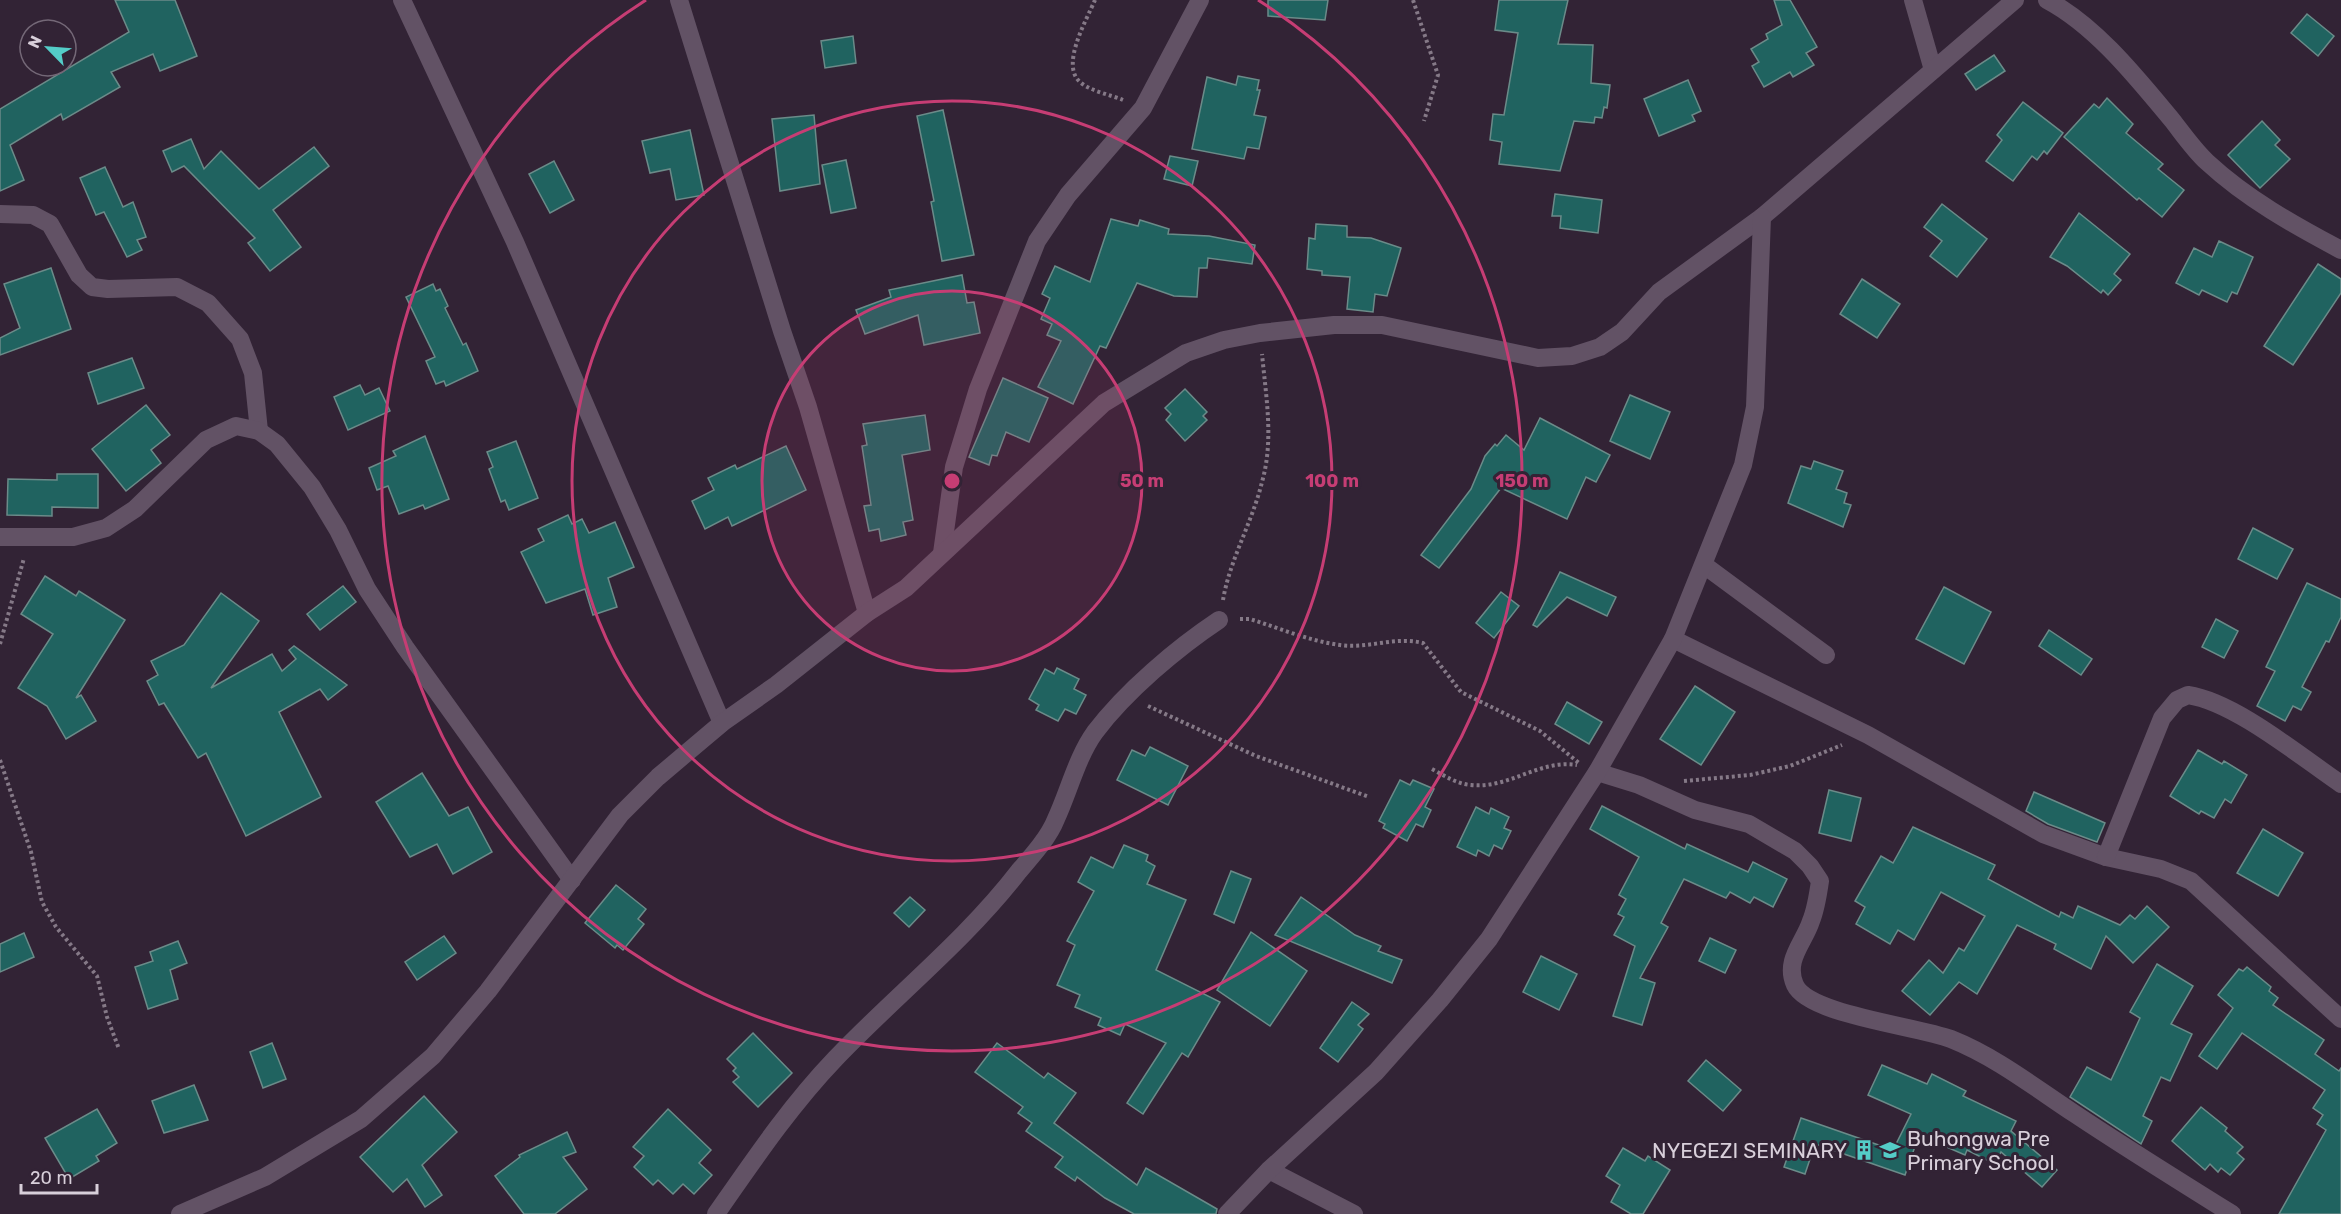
<svg xmlns="http://www.w3.org/2000/svg" width="2341" height="1214" viewBox="0 0 2341 1214" font-family="Rubik,sans-serif">
<rect width="100%" height="100%" fill="#322335"/>
<g fill="#206360" stroke="#6b8b89" stroke-width="1.5">
<polygon points="115,0 175,0 197,56 160,71 153,54 111,72 120,87 63,120 61,114 10,145 24,180 0,191 0,109 129,32"/>
<polygon points="1268,0 1328,0 1325,20 1268,16"/>
<polygon points="1499,0 1568,0 1558,44 1593,45 1591,83 1610,85 1607,108 1604,107 1602,118 1595,117 1594,123 1574,121 1560,171 1499,164 1502,142 1490,140 1493,114 1504,115 1518,33 1495,30"/>
<polygon points="1774,0 1790,0 1817,47 1806,53 1814,65 1793,77 1790,72 1764,87 1752,66 1759,62 1751,49 1768,39 1766,34 1782,25"/>
<polygon points="2307,14 2334,36 2318,56 2291,33"/>
<polygon points="853,36 856,63 825,68 821,41"/>
<polygon points="1994,55 2005,71 1976,90 1965,74"/>
<polygon points="1238,76 1259,80 1257,90 1260,90 1254,115 1266,117 1259,149 1247,147 1244,159 1192,149 1207,77 1236,85"/>
<polygon points="1688,80 1701,111 1692,115 1695,121 1659,136 1644,99"/>
<polygon points="2107,98 2133,124 2126,133 2163,164 2158,169 2184,190 2162,217 2139,198 2137,200 2064,137 2094,104 2099,108"/>
<polygon points="2023,102 2063,133 2047,154 2044,151 2037,160 2032,156 2013,181 1986,161 2002,140 1997,135"/>
<polygon points="943,110 974,255 942,261 931,202 934,201 917,116"/>
<polygon points="814,115 820,184 780,191 772,119"/>
<polygon points="2262,121 2280,140 2275,145 2290,159 2260,188 2228,155"/>
<polygon points="690,130 704,195 676,200 670,169 650,173 642,141"/>
<polygon points="191,139 204,169 221,151 259,189 314,147 329,166 273,210 301,247 270,271 248,243 255,238 184,166 172,172 163,151"/>
<polygon points="1170,156 1198,161 1192,186 1164,179"/>
<polygon points="846,160 856,208 831,213 822,165"/>
<polygon points="554,161 574,200 550,213 529,174"/>
<polygon points="105,167 123,207 133,202 146,237 137,240 142,250 127,257 104,212 96,215 80,178"/>
<polygon points="1555,194 1602,200 1598,233 1560,228 1561,216 1552,216"/>
<polygon points="1942,204 1987,239 1957,277 1930,256 1942,241 1924,227"/>
<polygon points="2079,213 2130,254 2114,274 2121,280 2108,295 2103,290 2101,293 2067,266 2050,257"/>
<polygon points="1111,219 1138,226 1140,220 1169,229 1168,234 1209,236 1255,245 1252,264 1208,258 1207,268 1199,268 1197,297 1174,296 1137,283 1106,348 1100,346 1073,404 1038,387 1061,341 1047,335 1052,324 1041,319 1050,298 1042,294 1055,266 1090,282"/>
<polygon points="1316,224 1347,226 1347,237 1371,238 1401,248 1387,296 1375,294 1373,312 1347,309 1350,277 1322,275 1322,271 1307,269 1309,238 1315,239"/>
<polygon points="2219,241 2253,257 2237,294 2232,292 2227,302 2202,290 2199,295 2176,283 2194,248 2212,257"/>
<polygon points="2318,264 2341,279 2341,293 2293,365 2264,346"/>
<polygon points="51,268 71,329 0,355 0,338 20,328 4,284"/>
<polygon points="962,275 967,303 974,302 980,333 924,345 918,315 865,334 856,310 891,297 889,290"/>
<polygon points="1862,279 1900,304 1877,338 1840,314"/>
<polygon points="433,284 436,291 440,289 448,306 445,308 463,345 466,343 478,371 446,386 444,381 436,384 426,361 435,357 406,297"/>
<polygon points="132,358 144,388 98,404 88,373"/>
<polygon points="1003,378 1048,398 1029,442 1006,432 997,456 992,455 989,465 969,457"/>
<polygon points="360,385 365,395 379,388 390,411 348,430 334,397"/>
<polygon points="1185,389 1207,412 1203,416 1207,420 1185,441 1166,420 1171,414 1165,408"/>
<polygon points="1630,395 1670,412 1650,459 1610,441"/>
<polygon points="146,405 170,435 151,450 161,463 126,491 92,449"/>
<polygon points="925,415 930,450 902,455 913,520 903,522 906,535 881,541 879,529 869,531 864,506 871,505 862,446 867,445 863,424"/>
<polygon points="1540,418 1610,455 1596,482 1586,477 1567,519 1501,488 1439,568 1421,555 1471,489 1485,456 1495,444 1497,446 1506,435 1524,450"/>
<polygon points="425,436 449,499 425,509 423,505 399,514 388,486 377,490 369,468 396,456 393,451"/>
<polygon points="516,441 538,498 509,510 505,500 501,502 489,469 493,467 487,452"/>
<polygon points="786,446 806,490 732,526 728,517 705,529 692,501 714,490 708,478 735,465 737,469"/>
<polygon points="1814,461 1843,471 1836,489 1847,493 1844,503 1851,505 1843,527 1788,503 1801,466 1811,469"/>
<polygon points="57,474 98,474 98,508 52,507 52,516 7,515 8,479 57,480"/>
<polygon points="568,515 572,524 582,519 589,533 615,522 634,567 608,578 617,607 593,615 585,589 546,603 521,552 544,541 538,529"/>
<polygon points="2253,528 2293,549 2277,579 2238,559"/>
<polygon points="1560,572 1616,597 1607,616 1567,597 1537,627 1533,625"/>
<polygon points="45,576 76,596 79,591 125,620 76,698 81,695 96,721 66,739 47,706 18,688 53,634 21,614"/>
<polygon points="2307,583 2341,599 2341,617 2329,642 2326,641 2302,687 2311,692 2301,710 2293,706 2285,721 2257,706 2275,671 2266,667"/>
<polygon points="343,586 356,602 320,630 307,614"/>
<polygon points="1944,587 1991,612 1964,664 1916,639"/>
<polygon points="1501,592 1519,606 1494,638 1476,623"/>
<polygon points="221,593 259,621 211,688 272,654 282,671 296,659 289,650 294,646 347,685 328,700 320,689 279,712 321,797 246,836 206,753 198,758 164,703 159,705 147,681 158,675 151,661 184,645"/>
<polygon points="2216,619 2238,631 2224,658 2202,647"/>
<polygon points="2049,630 2092,659 2081,675 2039,646"/>
<polygon points="1057,668 1079,679 1074,689 1086,695 1076,714 1065,709 1058,721 1036,710 1039,705 1029,699 1045,669 1054,674"/>
<polygon points="1695,686 1735,712 1701,765 1660,739"/>
<polygon points="1567,702 1602,722 1589,744 1555,724"/>
<polygon points="1150,747 1188,766 1168,805 1117,780 1132,750 1145,756"/>
<polygon points="2198,750 2222,764 2224,761 2247,775 2231,803 2225,799 2214,818 2201,811 2199,814 2170,796"/>
<polygon points="422,773 449,816 468,807 492,852 453,874 437,844 410,857 376,802"/>
<polygon points="1400,780 1410,785 1413,780 1434,789 1425,807 1431,810 1423,827 1416,824 1407,841 1383,828 1385,824 1379,821"/>
<polygon points="1829,790 1861,798 1851,841 1819,833"/>
<polygon points="2034,792 2105,823 2097,842 2048,824 2026,811"/>
<polygon points="1602,806 1685,849 1687,844 1748,872 1753,862 1787,879 1773,907 1754,897 1750,903 1730,892 1726,898 1684,879 1661,923 1668,927 1640,978 1655,983 1642,1025 1613,1016 1635,946 1614,935 1624,917 1618,914 1626,899 1619,895 1639,857 1590,829"/>
<polygon points="1476,807 1489,814 1491,808 1509,817 1504,828 1511,831 1502,849 1494,845 1489,856 1478,850 1476,856 1457,847"/>
<polygon points="1913,827 1995,865 1988,879 2059,917 2061,912 2073,918 2078,906 2120,925 2130,915 2135,919 2147,906 2169,927 2133,963 2106,936 2091,969 2054,949 2056,944 2017,925 1977,994 1959,982 1930,1015 1902,991 1929,960 1943,973 1959,948 1964,951 1985,916 1941,892 1914,940 1898,930 1890,944 1856,924 1865,907 1855,901 1881,856 1893,863"/>
<polygon points="2263,829 2303,853 2278,896 2237,873"/>
<polygon points="1124,845 1148,855 1146,861 1155,866 1147,884 1186,900 1156,970 1220,1002 1188,1057 1182,1053 1143,1114 1127,1103 1166,1043 1125,1024 1120,1035 1098,1025 1101,1018 1075,1007 1080,995 1057,985 1075,945 1067,941 1094,891 1078,882 1091,857 1113,868"/>
<polygon points="1231,871 1251,879 1234,923 1214,914"/>
<polygon points="616,885 646,909 638,919 644,924 623,950 617,945 615,948 585,923"/>
<polygon points="910,897 925,910 909,927 894,913"/>
<polygon points="1301,897 1355,935 1381,946 1378,951 1402,960 1392,983 1275,935"/>
<polygon points="1251,932 1307,971 1270,1026 1217,990"/>
<polygon points="24,933 34,957 0,972 0,944"/>
<polygon points="444,936 456,953 417,980 405,962"/>
<polygon points="1710,938 1736,950 1725,973 1699,961"/>
<polygon points="178,941 187,963 170,970 178,999 148,1009 135,967 153,961 150,952"/>
<polygon points="1541,956 1577,974 1559,1010 1523,992"/>
<polygon points="2157,964 2193,986 2171,1024 2192,1034 2170,1081 2161,1077 2143,1116 2152,1121 2141,1144 2070,1097 2087,1067 2111,1080 2140,1018 2130,1012"/>
<polygon points="2247,967 2271,987 2269,991 2278,998 2273,1005 2324,1040 2315,1054 2339,1071 2341,1068 2341,1214 2279,1214 2326,1130 2317,1124 2323,1115 2313,1108 2325,1090 2242,1033 2217,1069 2199,1056 2233,1008 2218,995 2239,969 2243,971"/>
<polygon points="1352,1002 1369,1014 1358,1025 1363,1029 1338,1062 1320,1048"/>
<polygon points="753,1033 792,1073 758,1107 733,1082 739,1077 733,1071 736,1068 727,1059"/>
<polygon points="272,1043 286,1079 263,1088 250,1052"/>
<polygon points="997,1043 1044,1078 1048,1073 1076,1093 1054,1123 1137,1185 1146,1168 1217,1209 1216,1214 1134,1214 1105,1198 1077,1177 1075,1181 1055,1167 1063,1157 1026,1131 1032,1123 1018,1113 1023,1107 975,1072"/>
<polygon points="1706,1060 1741,1090 1723,1111 1688,1081"/>
<polygon points="1882,1065 1927,1084 1932,1074 1966,1091 1963,1096 2016,1121 2011,1131 2057,1170 2042,1187 2001,1152 1995,1164 1967,1150 1965,1155 1919,1135 1905,1175 1815,1144 1805,1174 1784,1167 1801,1118 1893,1150 1911,1114 1868,1095"/>
<polygon points="194,1085 208,1120 164,1133 152,1101"/>
<polygon points="424,1096 457,1132 422,1165 442,1195 425,1207 407,1179 393,1192 360,1157"/>
<polygon points="2201,1107 2227,1128 2225,1131 2243,1147 2237,1153 2244,1159 2230,1175 2221,1168 2218,1172 2210,1164 2205,1170 2172,1141"/>
<polygon points="97,1109 117,1143 96,1156 99,1161 69,1179 45,1138"/>
<polygon points="668,1109 711,1150 699,1163 712,1175 694,1194 683,1184 673,1194 658,1180 653,1185 634,1167 644,1156 633,1147"/>
<polygon points="567,1132 576,1152 563,1157 587,1189 555,1214 524,1214 495,1176 520,1157 519,1155"/>
<polygon points="1623,1148 1645,1161 1648,1156 1670,1170 1643,1214 1631,1214 1611,1202 1620,1185 1606,1176"/>
</g>
<g fill="none" stroke-linecap="round" stroke-linejoin="round">
<g stroke="#857987" stroke-width="4" stroke-dasharray="3 3" stroke-linecap="butt">
<path d="M1095 0C1087 19 1060 65 1080 82 1090 91 1111 95 1123 100"/>
<polyline points="1413,0 1438,75 1424,121"/>
<path d="M1223 600C1230 559 1252 523 1262 482 1274 440 1266 397 1262 354"/>
<path d="M1240 619H1250C1279 628 1309 641 1340 645 1368 649 1395 636 1423 643L1461 692 1540 731 1579 763"/>
<polyline points="0,644 24,558"/>
<polyline points="1148,706 1256,756 1369,797"/>
<polyline points="0,760 31,852 42,902 56,927 97,976 107,1017 119,1049"/>
<path d="M1432 769C1445 776 1457 784 1471 785 1509 789 1540 759 1577 765"/>
<polyline points="1684,781 1750,775 1790,766 1842,745"/>
</g>
<g stroke="#625265" stroke-width="18">
<polyline points="402,0 515,242 722,723"/>
<polyline points="679,0 782,331 808,407 867,613"/>
<polyline points="1913,0 1933,70"/>
<path d="M2047 0C2096 26 2137 78 2172 120 2183 134 2194 150 2207 162 2247 199 2294 225 2341 250"/>
<polyline points="0,214 33,215 50,224 79,275 92,287 108,289 177,287 208,303 240,339 253,373 259,431"/>
<polyline points="0,537 73,537 106,528 135,509 206,440 236,426 259,431 277,444 312,487 338,530 367,589 405,647 572,880"/>
<polyline points="942,553 954,467 978,389 1037,241 1068,195 1143,108 1200,0"/>
<polyline points="1704,565 1826,655"/>
<polyline points="1673,639 1868,735 2043,834 2106,857 2161,869 2191,881 2341,1019"/>
<path d="M1597 772 1639 785 1695 810 1749 824 1795 851 1810 866 1820 881C1818 895 1816 909 1811 921 1804 943 1784 960 1795 985 1809 1015 1917 1026 1951 1039 1996 1057 2034 1087 2075 1114 2126 1148 2179 1181 2232 1214"/>
<path d="M2106 857 2162 718 2177 700 2188 695C2235 702 2301 757 2341 784"/>
<polyline points="1269,1170 1354,1214"/>
<polyline points="180,1214 265,1177 361,1119 433,1056 488,991 620,815 658,777 722,723 776,685 867,613 906,588 1104,403 1186,353 1224,340 1260,333 1334,325 1382,325 1538,358 1572,356 1600,347 1622,332 1659,292 1762,217 2015,0"/>
<path d="M716 1214C753 1161 790 1106 835 1059 895 996 966 940 1019 871 1032 856 1049 837 1056 819 1069 791 1077 757 1095 732 1126 691 1177 648 1219 620"/>
<polyline points="1227,1214 1269,1170 1376,1072 1440,1000 1489,939 1597,772 1673,639 1743,465 1755,407 1762,217"/>
</g>
</g>
<circle cx="952" cy="481" r="190" fill="#c63d74" fill-opacity=".12"/>
<g fill="none" stroke="#c63d74" stroke-width="3">
<circle cx="952" cy="481" r="190"/>
<circle cx="952" cy="481" r="380"/>
<path d="M1258 0A570 570 0 1 1 646 0"/>
</g>
<defs>
<g id="building-bare" transform="scale(1.62)"><path d="M-4-6H4V6H1V3H-1V6H-4ZM-2.5-4.3h1.7v1.8h-1.7ZM.8-4.3h1.7v1.8H.8ZM-2.5-1h1.7V.8h-1.7ZM.8-1h1.7V.8H.8Z" fill="#54cdc8" stroke="#322335" stroke-width="2.5" paint-order="stroke"/></g>
<g id="school-bare" transform="scale(1.62)"><path d="M0-5L7-2L0 1L-7-2ZM-4 1L0 2.5L4 1V4Q0 6-4 4Z" fill="#54cdc8" stroke="#322335" stroke-width="2.5" paint-order="stroke"/></g>
</defs>
<g fill-rule="evenodd">
<use href="#building-bare" x="1864" y="1150"/>
<use href="#school-bare" x="1890" y="1150"/>
</g>
<g text-anchor="middle" dominant-baseline="central" stroke-width="6" stroke-linejoin="round" paint-order="stroke">
<g font-size="21" fill="#d8cfda" stroke="#322335" text-anchor="start">
<text x="1907" y="1138">Buhongwa Pre<tspan x="1907" dy="24">Primary School</tspan></text>
<text x="1847" y="1150" text-anchor="end">NYEGEZI SEMINARY</text>
</g>
</g>
<circle cx="952" cy="481" r="9" fill="#c63d74" stroke="#322335" stroke-width="3"/>
<g font-size="18" text-anchor="middle" font-weight="bold" fill="#c63d74" stroke="#322335" stroke-width="6" stroke-linejoin="round" paint-order="stroke">
<text x="1142" y="487">50 m</text>
<text x="1332" y="487">100 m</text>
<text x="1522" y="487">150 m</text>
</g>
<g transform="translate(48 48) rotate(295)"><circle r="28" fill="#322335" stroke="#746877" stroke-width="1.5"/>
<path d="M0-4.5L10 22L0 15L-10 22Z" fill="#54cdc8"/>
<text y="-9" font-size="16" font-weight="bold" text-anchor="middle" fill="#d8cfda">N</text>
</g>
<path d="M21 1184v9h76v-9" fill="none" stroke="#d8cfda" stroke-width="3"/>
<text x="30" y="1184" font-size="18" fill="#d8cfda" stroke="#322335" stroke-width="4.5" paint-order="stroke">20 m</text>
</svg>
